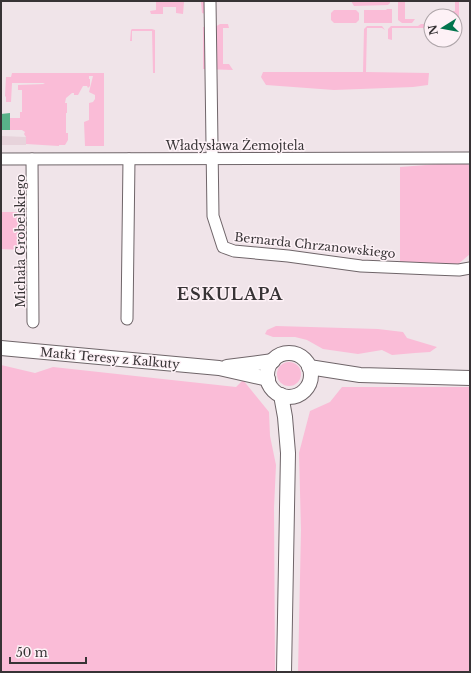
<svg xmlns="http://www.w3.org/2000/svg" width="471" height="673" viewBox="0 0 471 673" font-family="'Libre Baskerville',serif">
<rect width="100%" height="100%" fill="#f0e4e9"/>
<polygon fill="#e7d3db" points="2,136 26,137 26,145 2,145"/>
<g fill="#fabcd7">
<polygon points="156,1 207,1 205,14 202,13 201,2 184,2 183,14 176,13 176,7 163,7 163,14 151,14 150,11 156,10"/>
<polygon points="351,1 390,1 390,3 388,5 354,6"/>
<polygon points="398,1 405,1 405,19 415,19 412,23 402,23 398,20"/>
<polygon points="455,1 459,1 459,17 442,16 442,11 455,11"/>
<polygon points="387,9 392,9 392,23 364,23 364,10 386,10"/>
<polygon points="334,10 356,10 359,13 359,20 356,23 334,23 331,20 331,13"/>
<polygon points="220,24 228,24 229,28 223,28 223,64 229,64 233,70 203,69 203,27 208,27 208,31"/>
<polygon points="421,24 431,24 431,37 427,37 427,28 392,28 392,40 388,39 388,29 391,26 418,26"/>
<polygon points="367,26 382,26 385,30 382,28 367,28 366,72 429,73 428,85 413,87 334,90 266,85 261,77 263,72 363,72 364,29"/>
<polygon points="132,29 152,29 155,30 155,73 153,73 152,31 132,31 132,41 130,41 131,30"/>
<polygon points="12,73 104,73 104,146 85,146 84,122 89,120 89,103 93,102 95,99 95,95 89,92 93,76 89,76 89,79 90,79 90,86 88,88 87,86 83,86 78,95 74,95 74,93 72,93 66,98 65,103 67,103 67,113 66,113 66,133 68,133 68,140 65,145 59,145 59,146 26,144 26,137 24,134 25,132 22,130 10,130 10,118 20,118 20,112 22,112 22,90 18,90 18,85 45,84 43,83 12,83 11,102 6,102 6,97 5,96 6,77 11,77"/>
<polygon points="452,163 466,163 470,166 470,254 456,266 400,264 400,167"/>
<polygon points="1,212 22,212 23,250 1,249"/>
<polygon points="276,326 378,329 403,332 407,338 437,347 430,352 415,353 392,355 382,350 358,354 323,349 307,340 295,337 273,337 265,334 267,330"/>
<circle cx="289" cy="374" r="12"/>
<polygon points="1,365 35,373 53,367 236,387 243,380 269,412 270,436 276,465 274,508 275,672 1,672"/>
<polygon points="342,387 470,387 470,672 298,672 301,530 299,453 310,411 330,402"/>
</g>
<polygon fill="#58b288" points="10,113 10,130 1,130 1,114"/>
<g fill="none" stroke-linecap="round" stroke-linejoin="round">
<g stroke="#6f6569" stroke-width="13">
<g id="minor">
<polyline points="210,1 213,216 223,247 234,251 288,256 361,266 432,269 459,270 470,268"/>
<polyline points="1,159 470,158"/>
<polyline points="32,159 33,322"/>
<polyline points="127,319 129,159"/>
</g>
</g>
<g stroke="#6f6569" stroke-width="16">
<g id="tertiary">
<polyline points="1,348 219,368 268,379"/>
<circle cx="289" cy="375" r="22"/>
<polyline points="227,367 273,361"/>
<polyline points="309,367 360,375 470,378"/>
<polyline points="281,395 285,417 288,453 284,672"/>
</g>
</g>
<use href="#minor" stroke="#fff" stroke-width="11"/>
<use href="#tertiary" stroke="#fff" stroke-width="14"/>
</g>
<g text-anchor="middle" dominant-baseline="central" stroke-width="3" stroke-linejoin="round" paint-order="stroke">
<g font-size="12" fill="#373335" stroke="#fdf1f6">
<text x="235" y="145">Władysława Żemojtela</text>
<text transform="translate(20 241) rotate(-90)">Michała Grobelskiego</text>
<text transform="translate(315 245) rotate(6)">Bernarda Chrzanowskiego</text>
<text transform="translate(110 358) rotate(5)">Matki Teresy z Kalkuty</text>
</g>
<g font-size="16" font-weight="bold" letter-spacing="1" fill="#373335" stroke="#fdf1f6">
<text x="230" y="294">ESKULAPA</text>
</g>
</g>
<rect width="471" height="673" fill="none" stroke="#373335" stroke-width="4"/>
<g transform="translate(443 28) rotate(259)"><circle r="19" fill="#fdf1f6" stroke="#aea5a9"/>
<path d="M0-3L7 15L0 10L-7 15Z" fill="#02744d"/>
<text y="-6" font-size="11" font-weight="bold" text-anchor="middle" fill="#373335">N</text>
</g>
<path d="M10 657v6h76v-6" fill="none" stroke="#373335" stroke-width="2"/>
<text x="16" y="657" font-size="12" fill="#373335" stroke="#fdf1f6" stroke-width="3" paint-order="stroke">50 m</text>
</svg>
